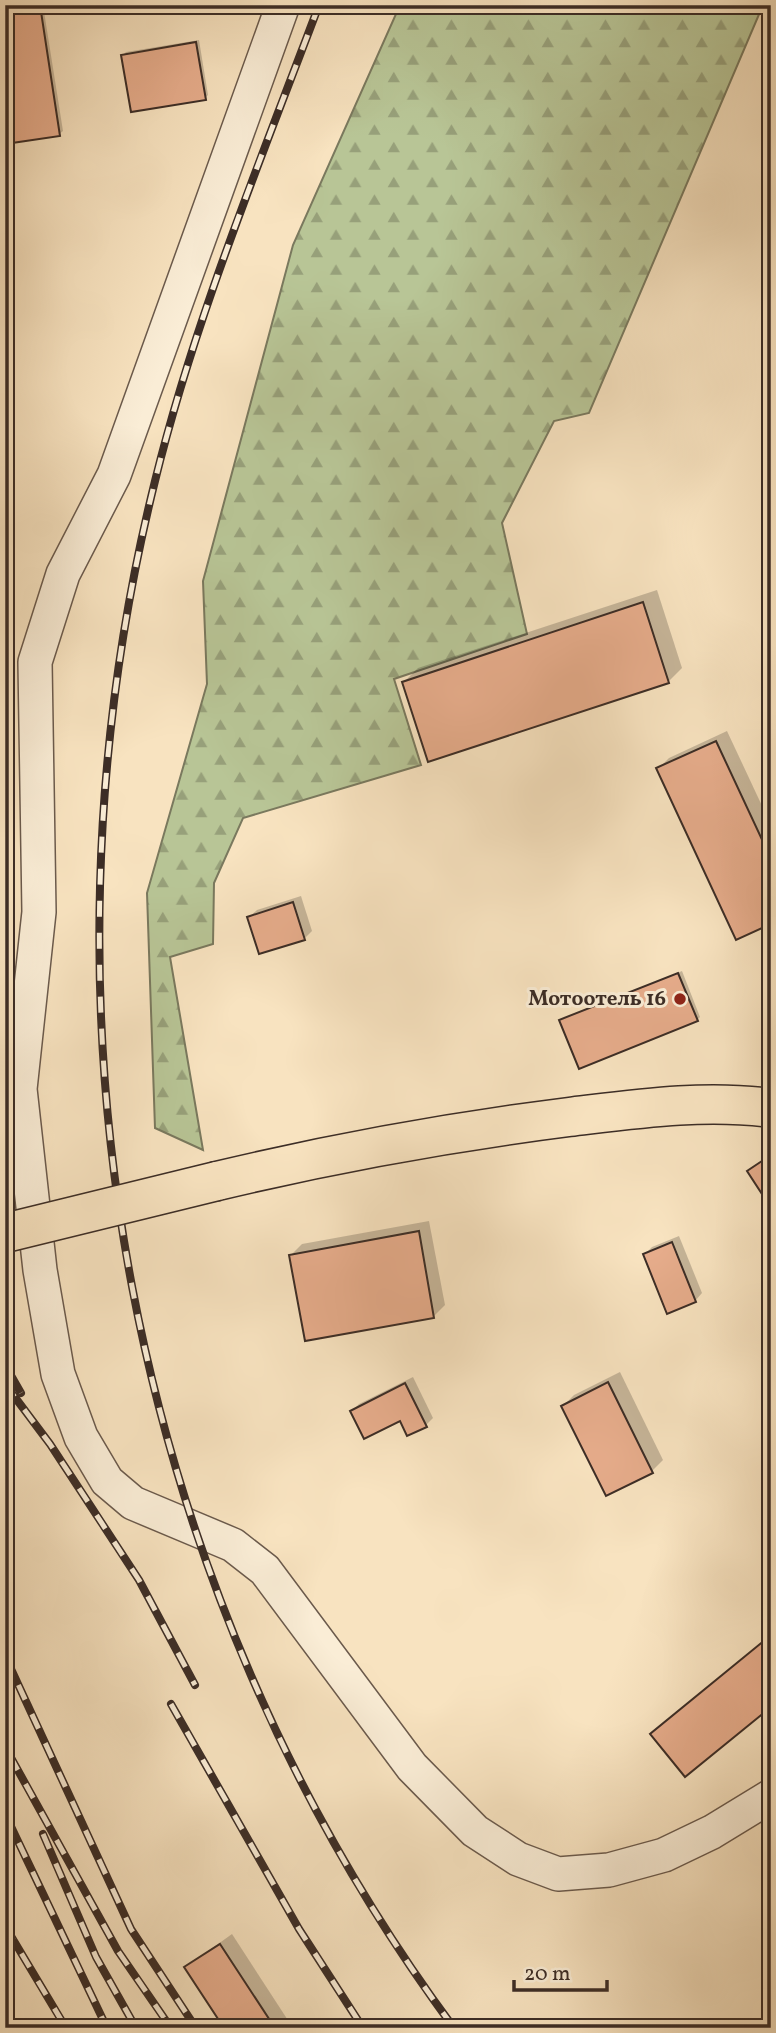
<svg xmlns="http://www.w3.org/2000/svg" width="776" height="2033" viewBox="0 0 776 2033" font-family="Vollkorn,serif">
<defs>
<pattern id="forest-firs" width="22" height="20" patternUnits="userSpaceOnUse" patternTransform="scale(1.75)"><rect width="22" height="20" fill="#b8c596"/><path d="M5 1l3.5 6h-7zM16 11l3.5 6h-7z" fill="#97a07a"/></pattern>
</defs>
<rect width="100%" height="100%" fill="#f8e3c0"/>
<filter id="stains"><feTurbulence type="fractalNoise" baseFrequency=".00286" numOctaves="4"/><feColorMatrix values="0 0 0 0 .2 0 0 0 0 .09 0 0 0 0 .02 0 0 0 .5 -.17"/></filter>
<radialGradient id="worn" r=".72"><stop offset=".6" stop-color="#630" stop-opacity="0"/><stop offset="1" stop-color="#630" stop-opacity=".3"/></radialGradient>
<polygon fill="url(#forest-firs)" stroke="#7a795e" stroke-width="2" points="400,5 763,5 589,413 554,421 502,523 527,634 394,679 421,765 243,818 214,883 213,944 170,957 203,1150 155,1128 147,893 207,684 203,581 293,245"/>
<g fill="#0003">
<polygon points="5,5 43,5 63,131 59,134"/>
<polygon points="199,40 208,95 205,98 123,55 126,52"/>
<polygon points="657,590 682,668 668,682 404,682 418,668"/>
<polygon points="727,731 771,825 771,922 658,769 669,758"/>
<polygon points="5,792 8,792 12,881 5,888"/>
<polygon points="301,896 312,931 304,939 249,917 257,910"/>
<polygon points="682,971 700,1017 697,1020 561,1021"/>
<polygon points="429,1221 445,1305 434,1316 291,1255 302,1244"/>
<polygon points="679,1236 702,1293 695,1301 645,1254 652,1247"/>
<polygon points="620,1372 663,1460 652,1471 563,1406 574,1395"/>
<polygon points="413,1377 433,1418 426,1425 352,1411 359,1404"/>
<polygon points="232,1934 293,2028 226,2028 186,1967"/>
</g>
<g fill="#e6ac8b" stroke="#3c2d26" stroke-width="2">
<polygon points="5,5 40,5 60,136 5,144"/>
<polygon points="196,42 206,100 131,112 121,55"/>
<polygon points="643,602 669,683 428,762 402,682"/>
<polygon points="716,741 771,859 771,924 736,940 656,768"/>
<polygon points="293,902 305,940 259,954 247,917"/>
<polygon points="678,973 698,1021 579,1069 559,1020"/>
<polygon points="771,1155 771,1208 747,1171"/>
<polygon points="419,1231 434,1318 305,1341 289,1255"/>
<polygon points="672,1242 696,1302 667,1314 643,1254"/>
<polygon points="608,1382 653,1473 606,1496 561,1406"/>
<polygon points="405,1383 427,1427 407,1436 400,1421 364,1439 350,1411"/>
<polygon points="771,1635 771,1707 685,1777 650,1734"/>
<polygon points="220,1944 275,2028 224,2028 184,1967"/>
</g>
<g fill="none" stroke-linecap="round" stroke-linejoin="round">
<g stroke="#6b5a4c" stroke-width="36">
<polyline id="minor" points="283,5 114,475 63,574 35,662 39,912 20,1089 40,1270 58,1374 81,1437 107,1481 133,1503 233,1545 265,1570 412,1767 475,1831 518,1859 558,1874 609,1870 664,1855 712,1832 771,1796"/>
</g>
<g stroke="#3c2d26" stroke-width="41">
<path id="major" d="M217 1181C334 1153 451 1132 569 1117 636 1109 703 1099 771 1108"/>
</g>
<use href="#minor" stroke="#faedd6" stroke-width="33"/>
<use href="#major" stroke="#f8e3c0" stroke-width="38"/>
<g stroke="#3c2d26" stroke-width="8">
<g id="rail">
<path d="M319 5C260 162 195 318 155 481 23 1012 127 1587 454 2028"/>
<polyline points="5,1365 21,1393"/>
<polyline points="5,1384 50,1444 139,1580 195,1685"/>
<polyline points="5,1656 131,1929 196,2028"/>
<polyline points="171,1704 299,1929 363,2028"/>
<polyline points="10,1756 118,1951 171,2028"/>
<polyline points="5,1814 107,2028"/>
<polyline points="43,1834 96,1957 136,2028"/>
<polyline points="5,1926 66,2028"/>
</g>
</g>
<use href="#rail" stroke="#faedd6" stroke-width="5" stroke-dasharray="16" stroke-linecap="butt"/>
<g stroke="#3c2d26" stroke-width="41" stroke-linecap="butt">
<polyline id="major-bridge" points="5,1233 217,1181"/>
</g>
<use href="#major-bridge" stroke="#f8e3c0" stroke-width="38"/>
</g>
<circle fill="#8f2418" stroke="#faedd6" stroke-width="2.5" cx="680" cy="999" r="7"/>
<g text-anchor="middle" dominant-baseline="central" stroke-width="6" stroke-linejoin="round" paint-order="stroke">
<g font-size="21" font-weight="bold" fill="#3c2d26" stroke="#faedd6" text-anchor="end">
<text x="666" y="999">Мотоотель 16</text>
</g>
</g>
<rect width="776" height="2033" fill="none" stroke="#f8e3c0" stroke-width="28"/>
<rect x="7" y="7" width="762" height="2019" fill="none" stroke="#3c2d26" stroke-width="3.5"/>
<rect x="14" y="14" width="748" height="2005" fill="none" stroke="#3c2d26" stroke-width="2"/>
<path d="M514 1980v10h93v-10" fill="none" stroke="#3c2d26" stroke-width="3.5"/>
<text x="524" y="1980" font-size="21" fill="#3c2d26" stroke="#faedd6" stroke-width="5" paint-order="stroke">20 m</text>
<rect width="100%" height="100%" filter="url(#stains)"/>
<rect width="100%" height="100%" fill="url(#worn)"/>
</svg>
